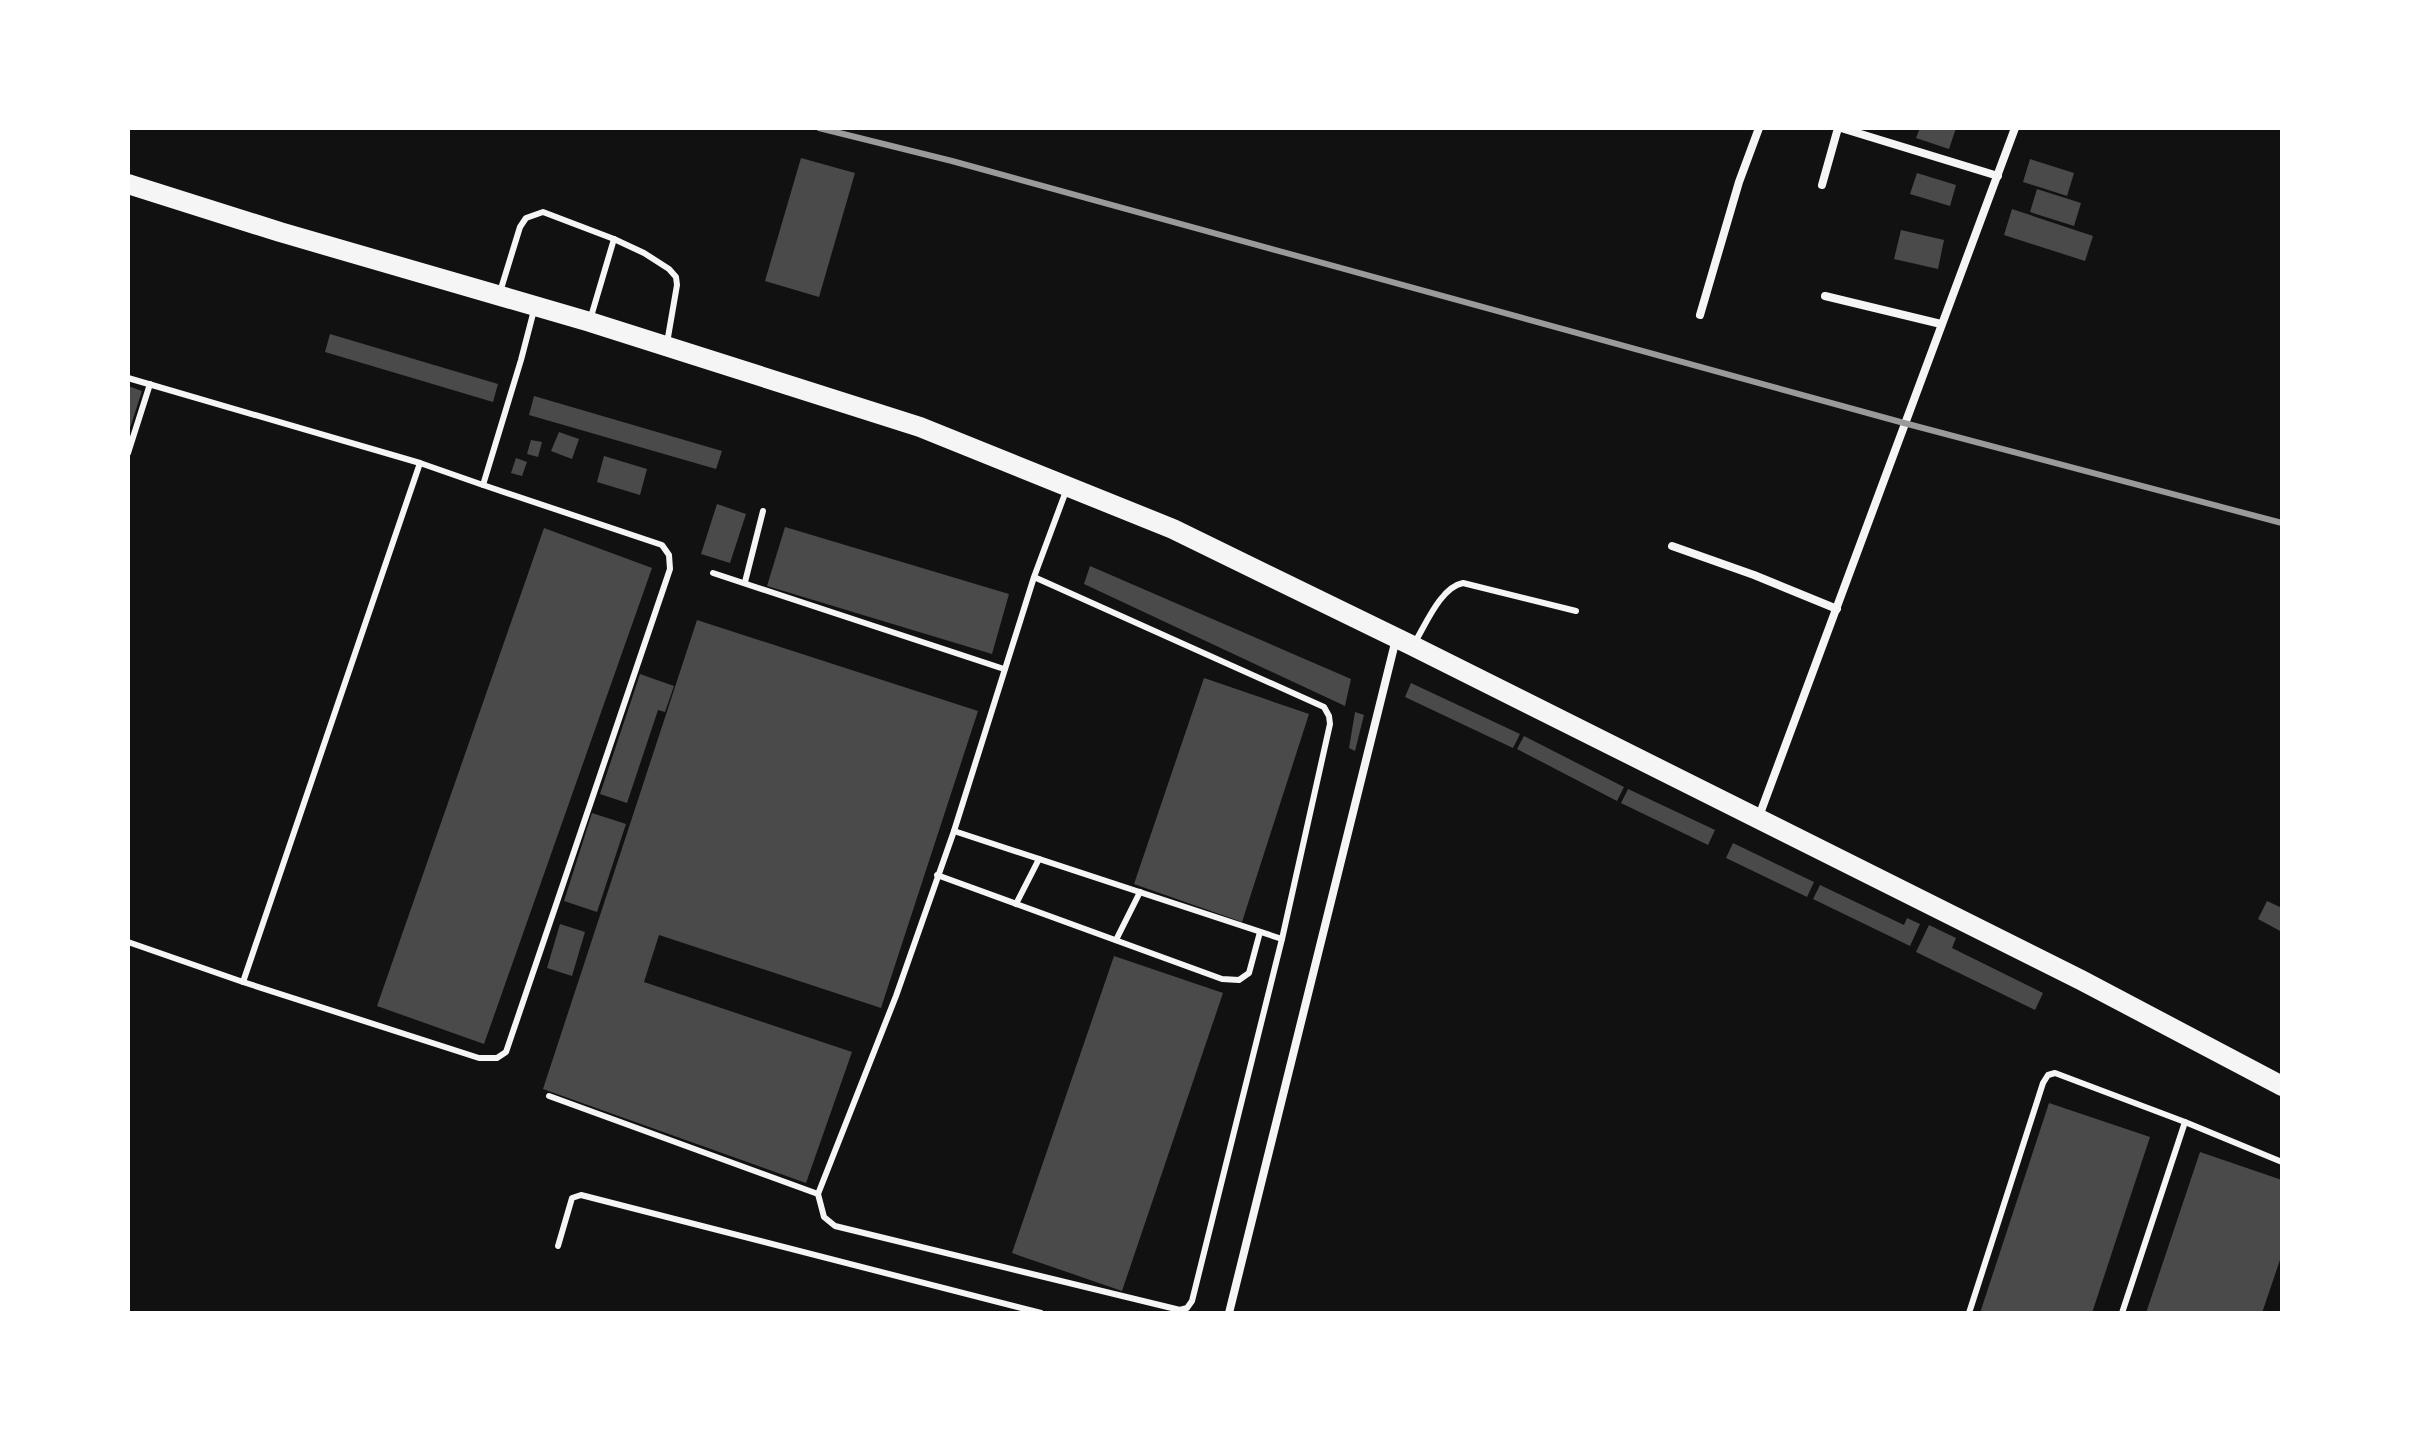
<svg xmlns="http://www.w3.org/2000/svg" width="2410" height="1441" viewBox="0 0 2410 1441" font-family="'Titillium Web',sans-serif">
<rect width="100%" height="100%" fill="#111"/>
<g fill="#4a4a4a">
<polygon points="1920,128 1956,128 1949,149 1916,138"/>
<polygon points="801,158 855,173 819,297 765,281"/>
<polygon points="2030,159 2074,173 2067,196 2023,182"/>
<polygon points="1917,173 1956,185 1950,206 1910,194"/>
<polygon points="2037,189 2081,203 2074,226 2030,212"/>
<polygon points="2012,209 2093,236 2085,261 2004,235"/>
<polygon points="1901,230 1944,240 1938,269 1894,259"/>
<polygon points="330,334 498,384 493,402 325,352"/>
<polygon points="128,386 142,391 129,431 128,431"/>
<polygon points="534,396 722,451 716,469 529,415"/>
<polygon points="559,432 579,439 572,459 551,451"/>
<polygon points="531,440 542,442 538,457 527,454"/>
<polygon points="604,456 647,469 640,495 597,482"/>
<polygon points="516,458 527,462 522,476 511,473"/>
<polygon points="717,504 746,514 730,563 701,554"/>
<polygon points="785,527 1009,594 992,654 767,586"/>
<polygon points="544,528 652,568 484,1044 377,1006"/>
<polygon points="1090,566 1351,679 1345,706 1084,584"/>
<polygon points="697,620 978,711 881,1008 659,935 644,982 852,1052 806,1183 543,1089"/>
<polygon points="640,674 674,686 665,712 658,710 627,803 600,794"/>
<polygon points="1204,678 1309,714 1242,922 1134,884"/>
<polygon points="1411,683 1520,734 1513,748 1405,697"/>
<polygon points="1355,712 1364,715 1355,751 1349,748"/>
<polygon points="1524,736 1624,787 1617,801 1517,749"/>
<polygon points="1628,789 1715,830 1708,845 1621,803"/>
<polygon points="592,813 626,824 597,912 564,901"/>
<polygon points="1733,843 1814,882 1807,897 1726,858"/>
<polygon points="1820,885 1904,925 1907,918 1920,924 1910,946 1813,899"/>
<polygon points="2267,901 2282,908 2282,932 2258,919"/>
<polygon points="560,924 585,932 572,976 547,968"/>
<polygon points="1929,925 1956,938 1952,948 2043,993 2035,1010 1916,952"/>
<polygon points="1114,956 1223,993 1122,1291 1012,1253"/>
<polygon points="2049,1103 2150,1137 2092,1313 1980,1313"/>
<polygon points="2200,1152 2282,1180 2282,1254 2262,1313 2146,1313"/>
</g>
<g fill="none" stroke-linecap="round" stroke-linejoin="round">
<g stroke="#f5f5f5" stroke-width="6">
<polyline points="500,292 520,227 526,218 543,212 614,239 644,253 669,269 676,277 677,285 667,343"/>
<polyline points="590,320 614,239"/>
<polyline points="128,378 420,463 483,485"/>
<polyline points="128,453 150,384"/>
<polyline points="713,573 1004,669"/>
<polyline points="1034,577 1324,707 1329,716 1330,724 1282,939 1192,1301 1187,1308 1180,1310 835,1226 824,1217 818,1194 896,996 954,831 1034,577 1066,491"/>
<polyline points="745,582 763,511"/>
<path d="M1415 642C1426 624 1441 587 1463 583L1576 611"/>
<polyline points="954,831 1282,939"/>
<polyline points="937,875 1222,979 1239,980 1249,973 1260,932"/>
<polyline points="1016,904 1039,859"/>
<polyline points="1116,940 1140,892"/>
<polyline points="128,942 243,982 479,1058 497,1058 506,1052 670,569 669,555 662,545 483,485 521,360 534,310"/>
<polyline points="243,982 420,463"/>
<polyline points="549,1096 818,1194"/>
<polyline points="558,1246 572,1198 581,1195 1041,1313"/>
<polyline points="1969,1313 2043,1083 2048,1075 2055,1073 2185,1122 2282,1162"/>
<polyline points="2122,1313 2185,1122"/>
</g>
<g stroke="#f5f5f5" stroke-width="8">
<polyline points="1841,128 1998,176"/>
<polyline points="1822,185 1838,128"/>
<polyline points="1825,296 1941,324"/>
<polyline points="1700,315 1739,182 1759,128"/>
<polyline points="1672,546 1754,575 1837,609"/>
<polyline points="1758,819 2015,128"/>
<polyline points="1229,1313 1396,639"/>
</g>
<polyline stroke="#f5f5f5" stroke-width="20" points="128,184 280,232 590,322 920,427 1173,529 1413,646 2081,980 2282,1086"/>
<polyline stroke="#9a9a9a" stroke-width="6" points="819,128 952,161 1904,423 2282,523"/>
</g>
<rect width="2410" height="1441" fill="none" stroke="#ffffff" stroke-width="260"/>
</svg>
